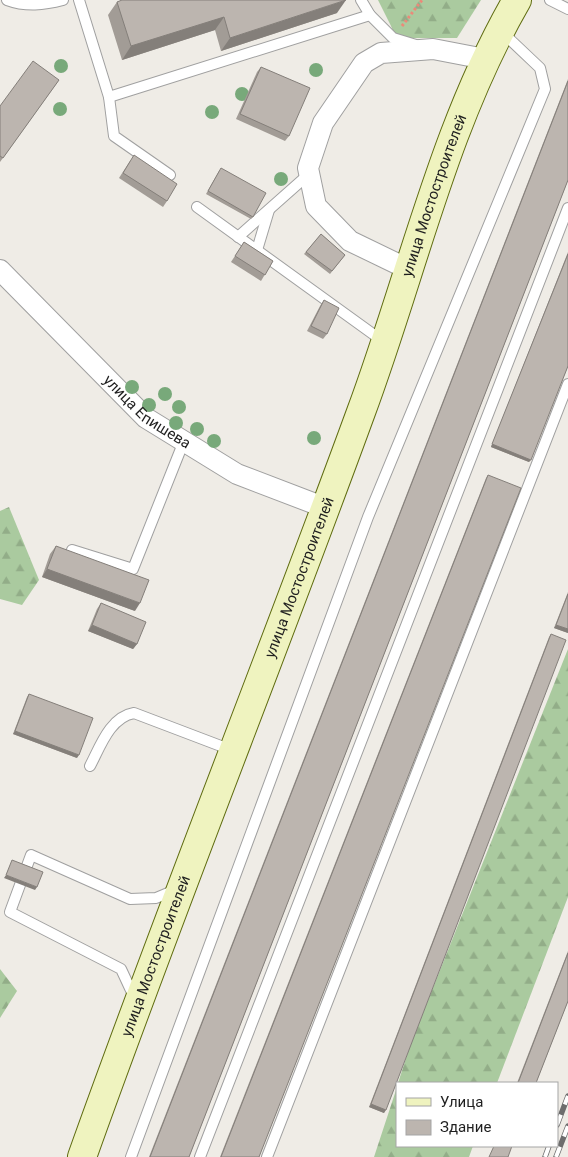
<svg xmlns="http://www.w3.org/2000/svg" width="568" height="1157" viewBox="0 0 568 1157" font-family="Roboto,sans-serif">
<defs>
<pattern id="forest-firs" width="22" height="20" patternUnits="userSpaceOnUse" patternTransform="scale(1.25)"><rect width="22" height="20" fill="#aaca9f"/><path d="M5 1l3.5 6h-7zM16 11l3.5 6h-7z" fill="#92ad88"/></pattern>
</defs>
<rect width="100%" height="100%" fill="#efece6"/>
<g fill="url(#forest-firs)">
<polygon points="378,0 481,0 457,38 397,38"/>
<polygon points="9,507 39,580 22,605 0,599 0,511"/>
<polygon points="568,649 568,897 497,1083 398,1083 411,1043"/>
<polygon points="0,969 17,991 0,1018"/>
<polygon points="397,1087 397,1146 473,1146 469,1157 374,1157"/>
</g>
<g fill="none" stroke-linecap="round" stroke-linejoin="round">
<g stroke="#a0a0a0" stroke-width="12">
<g id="service">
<path d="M7 0C26 7 44 5 63 0"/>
<polyline points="79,0 109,97 114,136 170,175"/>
<polyline points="361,0 370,15 393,38 416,45"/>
<polyline points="550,0 568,9"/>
<polyline points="109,97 370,15"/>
<polyline points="197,207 384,342"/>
<polyline points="238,237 309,174"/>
<polyline points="257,250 269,210"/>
<polyline points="72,550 133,569 184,441"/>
<path d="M90 766C100 747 110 717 134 713L234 751"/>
<polyline points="135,999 121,969 10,912 31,855 130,899 156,898 175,890"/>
<polyline points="131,1157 368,517 545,89 540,68 502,32"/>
<polyline points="200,1157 568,208"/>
<polyline points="267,1157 568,384"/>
</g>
</g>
<g stroke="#a0a0a0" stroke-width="22">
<g id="minor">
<polyline points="408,269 350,241 316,206 308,168 323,123 364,63 381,53 433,49 485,59"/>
<path id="s1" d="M0 270 146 418 237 474 326 508"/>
</g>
</g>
<g stroke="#5f6c10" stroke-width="30">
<g id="secondary">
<path id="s2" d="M82 1157C171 907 270 661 361 412 412 275 443 128 517 0"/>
</g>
</g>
<polyline stroke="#ec8979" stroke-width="3" stroke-dasharray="2.5 2.5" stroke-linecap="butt" points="402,26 422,0"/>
<use href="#service" stroke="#fff" stroke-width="10"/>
<use href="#minor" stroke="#fff" stroke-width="20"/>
<use href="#secondary" stroke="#eff3bf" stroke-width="28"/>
<g stroke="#6d6d6d" stroke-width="5.5">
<g id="rail">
<polyline points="557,1125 568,1096"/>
<polyline points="545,1157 549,1146"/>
<polyline points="556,1157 568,1126"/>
</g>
</g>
<use href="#rail" stroke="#fff" stroke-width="4" stroke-dasharray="11" stroke-linecap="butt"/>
</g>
<g fill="#78a97a">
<circle cx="61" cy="66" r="7"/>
<circle cx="316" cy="70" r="7"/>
<circle cx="242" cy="94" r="7"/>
<circle cx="60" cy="109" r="7"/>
<circle cx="212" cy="112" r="7"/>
<circle cx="281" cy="179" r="7"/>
<circle cx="132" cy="387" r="7"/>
<circle cx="165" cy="394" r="7"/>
<circle cx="149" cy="405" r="7"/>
<circle cx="179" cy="407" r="7"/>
<circle cx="176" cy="423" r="7"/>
<circle cx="197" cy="429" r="7"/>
<circle cx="314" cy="438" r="7"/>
<circle cx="214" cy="441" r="7"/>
</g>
<g fill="#a29c96">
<polygon points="117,2 337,13 221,51 215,30 122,60 108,15"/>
<polygon points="261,67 289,136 285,141 236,119 257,72"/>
<polygon points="568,79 568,180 189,1157 149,1157"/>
<polygon points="59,80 0,162 0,106"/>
<polygon points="130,161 167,201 163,207 119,178"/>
<polygon points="219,171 253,217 251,219 206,194"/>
<polygon points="321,234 345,255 330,274 304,254"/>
<polygon points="244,242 273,261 261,281 231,262"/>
<polygon points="568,252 568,366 529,462 491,447"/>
<polygon points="324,300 327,334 323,339 307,331 320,306"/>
<polygon points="488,475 259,1157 220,1157 486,478"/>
<polygon points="56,546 135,611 42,577 50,554"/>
<polygon points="568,592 568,633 554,628"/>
<polygon points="101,603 137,644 133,649 88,631 97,609"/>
<polygon points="551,634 384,1113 369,1107 549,637"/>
<polygon points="29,694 77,758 13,734 27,697"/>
<polygon points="568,951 568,1001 536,1083 517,1083"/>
</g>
<g fill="#847f7a">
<polygon points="346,0 337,13 221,51 230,38"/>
<polygon points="224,17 215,30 122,60 131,46"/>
<polygon points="492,444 531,460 529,462 491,447"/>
<polygon points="47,569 140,603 135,611 42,577"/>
<polygon points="92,625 137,644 133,649 88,631"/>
<polygon points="556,625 568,629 568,633 554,628"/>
<polygon points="15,731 79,755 77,758 13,734"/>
<polygon points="6,875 37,887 35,890 4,878"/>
<polygon points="371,1104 386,1110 384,1113 369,1107"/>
</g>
<g fill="#bcb5af" stroke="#847f7a">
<polygon points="122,0 346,0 230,38 224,17 131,46 117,2"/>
<polygon points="33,61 59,80 3,158 0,156 0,106"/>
<polygon points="261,67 310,88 289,136 240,114"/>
<polygon points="568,81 568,180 189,1157 150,1157"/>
<polygon points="134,155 177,184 167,201 123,173"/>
<polygon points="221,168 266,193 253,217 208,191"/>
<polygon points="321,234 345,255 332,271 306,252"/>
<polygon points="244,242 273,261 265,275 235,256"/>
<polygon points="568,254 568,366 531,460 492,444"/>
<polygon points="324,300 339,308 327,334 311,326"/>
<polygon points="488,475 521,488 259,1157 221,1157"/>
<polygon points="56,546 149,580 140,603 47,569"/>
<polygon points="568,594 568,629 556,625"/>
<polygon points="101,603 146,622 137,644 92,625"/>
<polygon points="551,634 566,640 386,1110 371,1104"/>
<polygon points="29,694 93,718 79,755 15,731"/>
<polygon points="12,860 43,872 37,887 6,875"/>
<polygon points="568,953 568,1001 536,1083 518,1083"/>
<polygon points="494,1146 512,1146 508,1157 489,1157"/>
</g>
<g text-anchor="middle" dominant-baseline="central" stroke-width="4.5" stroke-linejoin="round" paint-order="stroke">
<g font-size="15" fill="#1f1f1f" stroke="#fff">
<text stroke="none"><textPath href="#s2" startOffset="1024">улица Мостостроителей</textPath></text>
<text stroke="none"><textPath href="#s1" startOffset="205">улица Епишева</textPath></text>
<text stroke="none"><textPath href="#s2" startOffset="619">улица Мостостроителей</textPath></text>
<text stroke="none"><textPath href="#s2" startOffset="214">улица Мостостроителей</textPath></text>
</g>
</g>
<rect x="396" y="1082" width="162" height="65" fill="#ffffff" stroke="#a5a5a5"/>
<rect x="406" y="1098" width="25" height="8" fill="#eff3bf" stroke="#a5a5a5"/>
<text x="440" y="1107" font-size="15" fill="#1f1f1f">Улица</text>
<rect x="406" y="1120" width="25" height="15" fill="#bcb5af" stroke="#a5a5a5"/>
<text x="440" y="1132" font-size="15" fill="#1f1f1f">Здание</text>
</svg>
